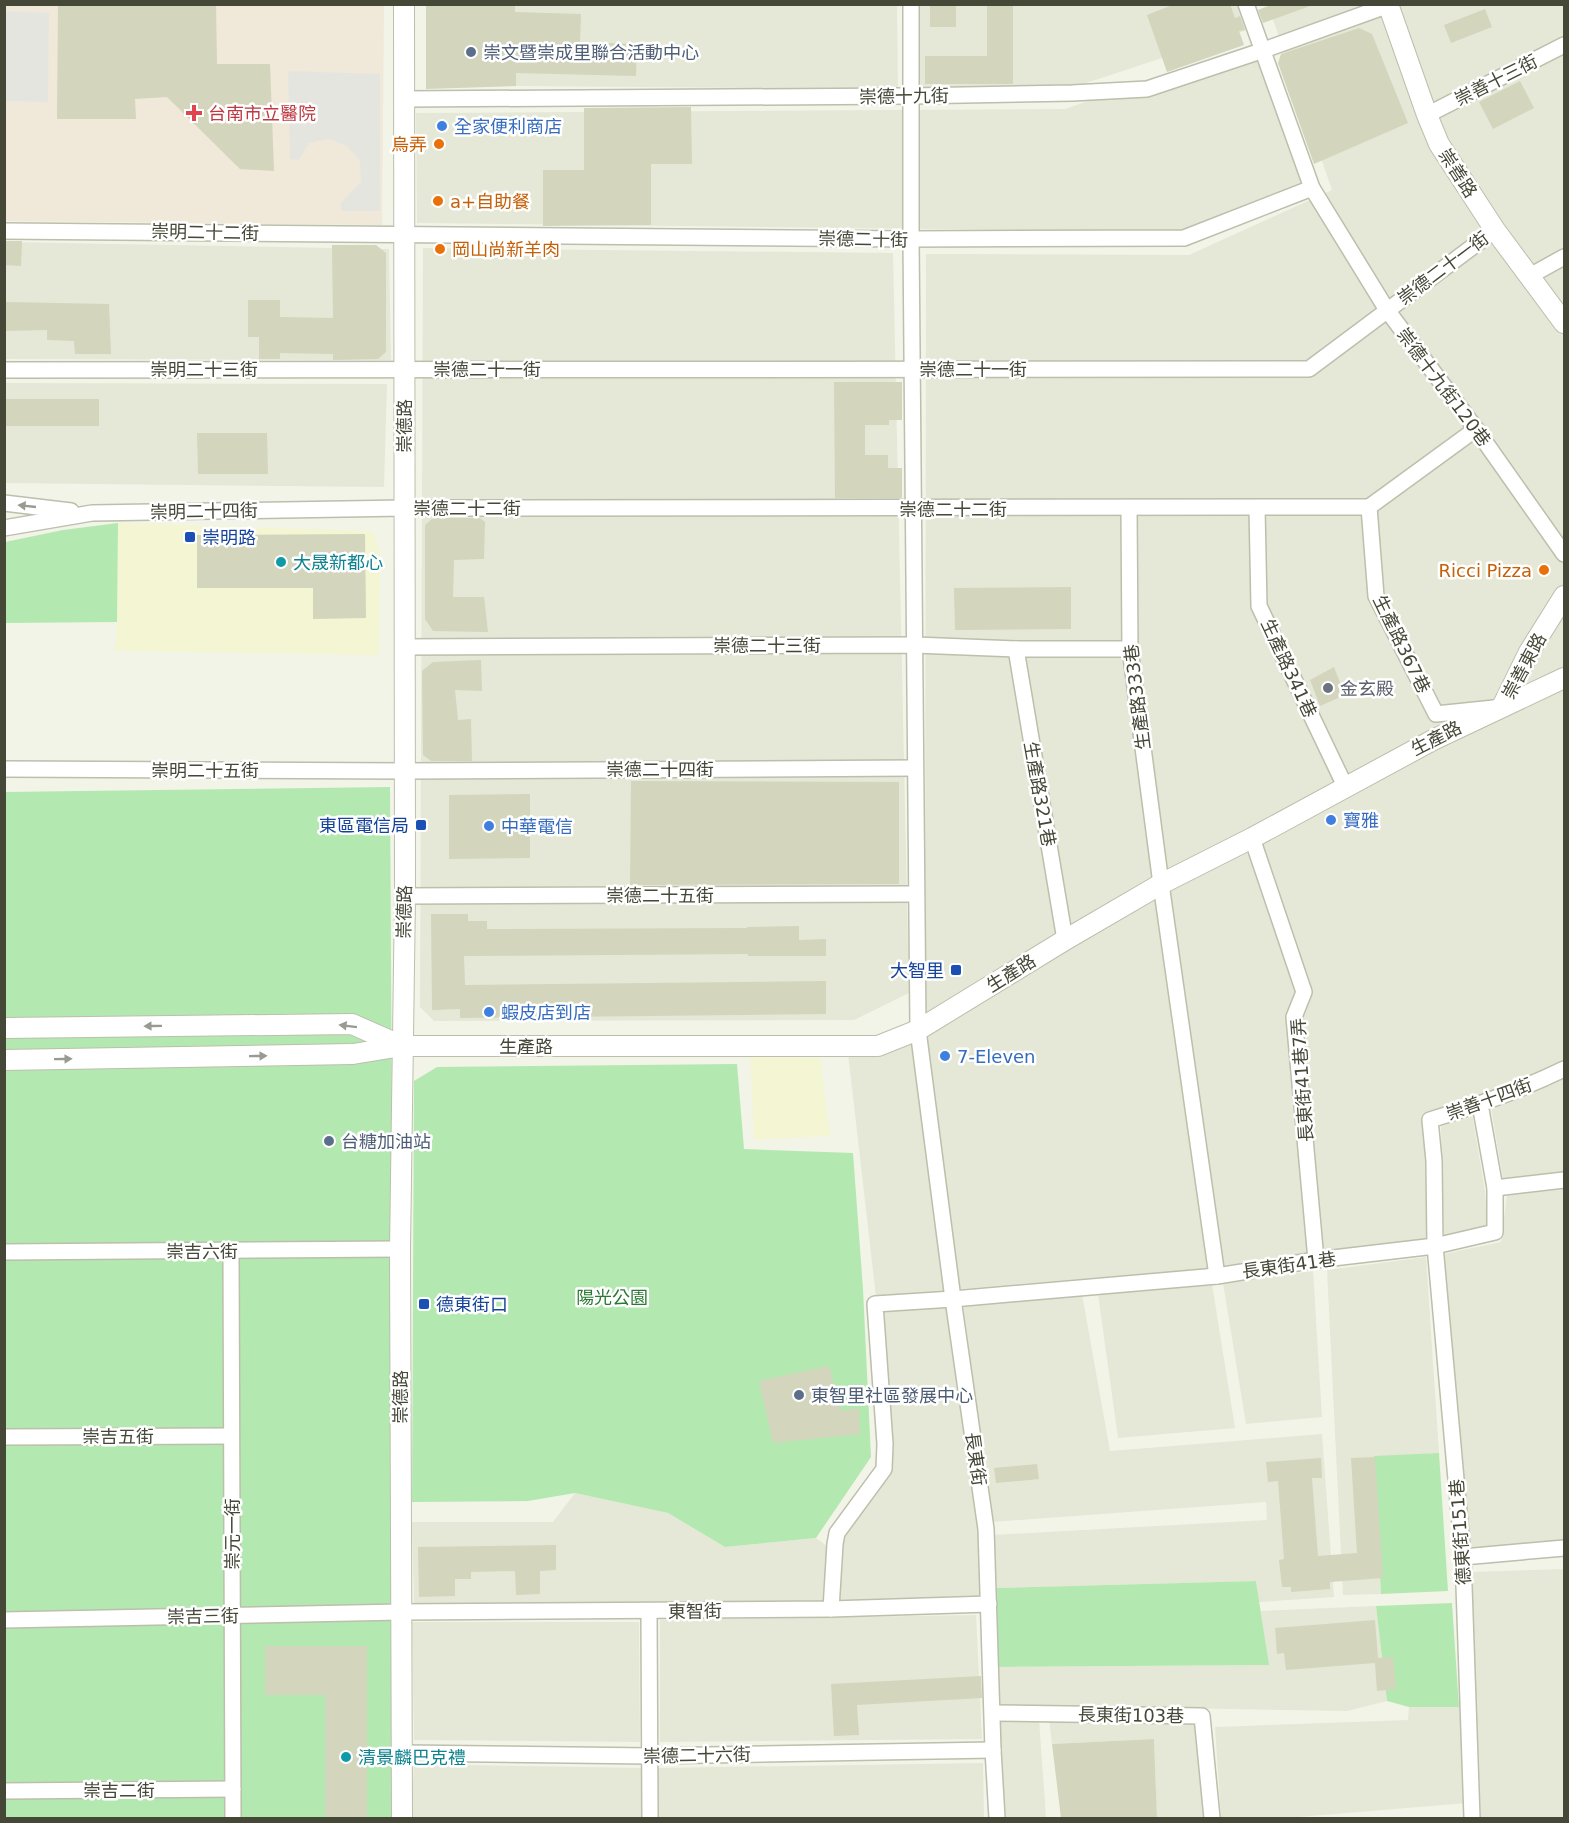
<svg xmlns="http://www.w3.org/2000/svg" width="1569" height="1823" viewBox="0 0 1569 1823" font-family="'DejaVu Sans','Noto Sans TC',sans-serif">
<rect width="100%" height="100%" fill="#f2f4e8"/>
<g fill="#e5e8d6">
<polygon points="515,5 897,5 898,89 516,86"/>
<polygon points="916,5 1239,5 1247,30 1062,91 920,93"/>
<polygon points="1268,5 1564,5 1564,1064 1424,1118 1428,1158 1429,1240 1313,1260 959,1289 925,1035 926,254 1189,255 1332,190"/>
<polygon points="1256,43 1301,182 1186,232 417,223 416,113 1065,109"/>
<polygon points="5,242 389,249 391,360 5,359"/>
<polygon points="423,248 893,253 909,993 854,1020 434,1021 420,1007"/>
<polygon points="5,383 387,384 384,487 5,483"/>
<polygon points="914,1037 944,1295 876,1297 848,1053"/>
<polygon points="1564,1076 1564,1173 1503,1179 1491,1108 1533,1092"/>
<polygon points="1472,1114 1485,1191 1488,1228 1444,1236 1441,1125"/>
<polygon points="1564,1189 1564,1550 1460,1551 1444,1254 1501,1242 1507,1195"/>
<polygon points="1426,1257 1439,1453 1374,1457 1381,1594 1343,1595 1327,1270"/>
<polygon points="1313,1271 1322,1417 1246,1424 1223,1283"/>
<polygon points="1212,1284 1235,1428 1118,1438 1098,1294"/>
<polygon points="1082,1294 1110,1451 1322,1434 1334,1597 1259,1602 1256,1581 997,1588 992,1535 1267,1520 1266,1502 992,1522 963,1304"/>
<polygon points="947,1303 983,1530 983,1596 838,1602 840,1537 890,1472 881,1307"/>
<polygon points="575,1493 668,1513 725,1547 816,1538 827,1546 827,1604 414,1604 412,1522 553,1522"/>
<polygon points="1564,1569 1564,1818 1481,1818 1470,1572"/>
<polygon points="1376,1606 1387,1701 1347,1711 998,1705 998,1667 1268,1665 1261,1611"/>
<polygon points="976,1615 982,1739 660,1742 660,1620"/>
<polygon points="412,1622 639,1622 640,1742 414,1740"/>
<polygon points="1409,1707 1459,1707 1467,1803 1287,1818 1221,1818 1215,1727 1408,1720"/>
<polygon points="1049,1718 1198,1721 1205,1818 1157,1818 1154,1739 1052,1744"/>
<polygon points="998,1719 1039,1719 1046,1818 1003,1818"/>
<polygon points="983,1763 984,1818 656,1818 657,1768"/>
<polygon points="414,1764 642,1768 641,1818 411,1818"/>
</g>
<g fill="#f3f5d3">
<polygon points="118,523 373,531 380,553 379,655 115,651 117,622"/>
<polygon points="750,1057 820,1058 830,1136 754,1140"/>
</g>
<polygon fill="#f0e8d9" points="5,5 384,5 382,225 5,221"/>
<g fill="#b4e8b1">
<polygon points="118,523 117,622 5,623 5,542 63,530"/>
<polygon points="390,787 396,1818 5,1818 4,792"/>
<polygon points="737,1064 744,1149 853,1153 863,1289 871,1457 816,1538 725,1547 668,1513 575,1493 528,1501 412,1502 414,1081 437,1067"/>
<polygon points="1439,1453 1448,1591 1381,1594 1374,1456"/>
<polygon points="1256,1581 1269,1665 998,1667 997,1588"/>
<polygon points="1452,1603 1459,1707 1409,1707 1387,1701 1376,1606"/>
</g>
<g fill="#e5e5e0">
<polygon points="5,11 49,13 48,102 5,101"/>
<polygon points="288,71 380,74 380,211 341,211 341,203 361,182 360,161 347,146 329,139 309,143 299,160 290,159"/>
</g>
<g fill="#d3d5bd">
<polygon points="58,4 216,4 217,64 270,64 274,171 240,169 167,97 135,99 136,119 57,119"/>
<polygon points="426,4 515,4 515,12 581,14 580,42 637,44 636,76 516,73 516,86 426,89"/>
<rect x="930" y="4" width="26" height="23"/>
<polygon points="987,4 1013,4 1013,84 925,84 925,56 987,56"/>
<polygon points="1175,4 1230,4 1235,18 1240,16 1245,30 1239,31 1244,45 1167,72 1147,15"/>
<polygon points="1273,4 1310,4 1310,6 1263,23 1258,10"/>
<polygon points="1485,9 1492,27 1451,43 1444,25"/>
<polygon points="1359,28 1372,34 1408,123 1314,164 1278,63 1281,54"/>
<polygon points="1520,81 1534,108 1493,129 1479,102"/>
<polygon points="691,107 692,164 651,164 651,225 543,226 543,170 584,170 584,108"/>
<polygon points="4,241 22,241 21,266 4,265"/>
<polygon points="332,245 376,245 386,253 386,352 378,359 333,360 333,354 280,353 280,359 259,359 259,337 248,337 248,300 280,300 280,317 333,318"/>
<polygon points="4,302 109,304 111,354 75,354 74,341 47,340 47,330 4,331"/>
<polygon points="834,382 902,382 902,420 889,420 889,425 865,425 865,455 888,455 888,468 902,468 902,498 835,498"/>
<rect x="4" y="399" width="95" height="27"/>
<polygon points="197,433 267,433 268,474 198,474"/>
<polygon points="433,518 480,518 485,522 484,559 454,560 453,597 484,597 488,632 433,631 425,619 425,525"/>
<polygon points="365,534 366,618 313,619 313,588 197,588 197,535"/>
<polygon points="1071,587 1071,629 955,630 954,588"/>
<polygon points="481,660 482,691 455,690 458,720 471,719 472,761 431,761 423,755 422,671 433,662"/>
<polygon points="1334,667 1345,695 1320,706 1310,680"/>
<polygon points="631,781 899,782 899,884 630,885"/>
<polygon points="530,794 530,858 449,859 449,795"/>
<polygon points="431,914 468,914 468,921 487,921 487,929 747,928 747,927 799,926 799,940 826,939 826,956 748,956 748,954 464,956 465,985 826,981 826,1014 460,1018 460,1009 432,1010"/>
<polygon points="829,1366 841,1411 859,1408 860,1434 773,1443 759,1381"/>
<polygon points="1375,1457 1383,1578 1330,1582 1330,1589 1291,1592 1291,1587 1282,1587 1279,1560 1284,1559 1278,1481 1268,1482 1266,1462 1321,1458 1322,1478 1312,1478 1318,1556 1357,1553 1351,1458"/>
<polygon points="1037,1464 1039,1479 996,1483 994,1468"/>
<polygon points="556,1545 556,1570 540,1571 540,1594 516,1595 515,1571 471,1572 471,1579 455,1579 455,1596 419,1597 418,1547"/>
<polygon points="1375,1620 1378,1658 1393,1657 1396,1689 1377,1691 1375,1663 1286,1670 1284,1653 1277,1654 1275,1628"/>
<polygon points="265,1646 367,1646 367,1818 325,1818 325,1695 265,1695"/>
<polygon points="981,1676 982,1698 857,1705 859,1735 834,1736 831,1684"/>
<polygon points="1154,1739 1157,1818 1061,1818 1052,1744"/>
</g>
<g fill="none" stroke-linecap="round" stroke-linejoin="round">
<g stroke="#bcbfab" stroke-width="18">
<g id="minor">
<polyline points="911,4 911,239 918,1030 953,1299 986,1529 993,1750 997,1818"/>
<polyline points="1246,4 1312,188 1387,310 1476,429 1564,554"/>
<polyline points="404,99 911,96 1072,93 1147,89 1261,51 1389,5"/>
<polyline points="1427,115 1564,45"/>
<polyline points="4,231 911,239 1184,238 1312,188"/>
<polyline points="1528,277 1564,257"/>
<polyline points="4,370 1309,369 1495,230"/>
<polyline points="4,503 71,511"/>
<polyline points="1369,507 1376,596 1436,714 1494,708"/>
<polyline points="1129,508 1130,649 1161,884 1217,1276"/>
<polyline points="1257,508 1259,606 1345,786"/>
<polyline points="4,528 92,513 404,508 1369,507 1476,429"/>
<polyline points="404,647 915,645 1016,649 1130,649"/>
<polyline points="1016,649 1065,940"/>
<polyline points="4,769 405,771 915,768"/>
<polyline points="1252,838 1304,992 1294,1017 1316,1260"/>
<polyline points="405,896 916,894"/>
<polyline points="1495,1188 1564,1180"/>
<polyline points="231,1250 233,1818"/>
<polyline points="4,1252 400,1249"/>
<polyline points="4,1437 231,1436"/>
<polyline points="1463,1557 1564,1548"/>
<polyline points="831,1609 835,1544 837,1533 884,1469 885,1444 875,1304 953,1299 1217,1276 1316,1260 1435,1246 1495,1232 1495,1188 1480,1104"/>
<polyline points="649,1612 650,1818"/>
<polyline points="4,1620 401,1612 831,1609 989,1604"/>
<polyline points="993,1713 1202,1716 1212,1818"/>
<polyline points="402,1753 651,1756 993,1750"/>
<polyline points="4,1791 233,1789"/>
<path d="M1472 1818 1463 1557 1435 1246 1434 1161 1430 1120C1476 1106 1521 1090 1564 1069"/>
</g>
</g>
<g stroke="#bcbfab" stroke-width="22">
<g id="tertiary">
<polyline points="1388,4 1427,115 1439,144 1495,230 1564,323"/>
<polyline points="1502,707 1529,652 1564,596"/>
<polyline points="4,1028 352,1024 402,1046"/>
<polyline points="4,1060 353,1054 402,1046 878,1046 918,1030 1065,940 1161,884 1252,838 1433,740 1564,678"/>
<polyline points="402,1818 400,1249 405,896 404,4"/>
</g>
</g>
<use href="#minor" stroke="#fff" stroke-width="15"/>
<use href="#tertiary" stroke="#fff" stroke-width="20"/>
</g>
<defs><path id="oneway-solid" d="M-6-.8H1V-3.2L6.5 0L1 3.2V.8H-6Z" transform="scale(1.5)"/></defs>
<g fill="#999a91">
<use href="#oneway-solid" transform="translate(27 506) rotate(-174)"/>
<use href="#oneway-solid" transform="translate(153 1026) rotate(179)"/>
<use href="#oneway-solid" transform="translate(348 1026) rotate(-173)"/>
<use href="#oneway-solid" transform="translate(258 1056) rotate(-1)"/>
<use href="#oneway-solid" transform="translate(63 1059) rotate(-1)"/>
</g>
<g fill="#5c6f8a" stroke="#fff" stroke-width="2">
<circle cx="471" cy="52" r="6"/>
<circle cx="329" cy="1141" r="6"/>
<circle cx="799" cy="1395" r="6"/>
</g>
<path fill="#e0444e" stroke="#fff" stroke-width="2" d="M191 104h6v6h6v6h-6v6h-6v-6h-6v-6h6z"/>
<g fill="#3f7fe0" stroke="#fff" stroke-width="2">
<circle cx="442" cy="126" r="6"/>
<circle cx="1331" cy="820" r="6"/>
<circle cx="489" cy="826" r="6"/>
<circle cx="489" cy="1012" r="6"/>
<circle cx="945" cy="1056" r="6"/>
</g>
<g fill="#e8710a" stroke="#fff" stroke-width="2">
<circle cx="439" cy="144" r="6"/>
<circle cx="438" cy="201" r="6"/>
<circle cx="440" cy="249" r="6"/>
<circle cx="1544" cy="570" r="6"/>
</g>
<g fill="#1a4fb4" stroke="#fff" stroke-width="2">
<rect x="184" y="531" width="12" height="12" rx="3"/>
<rect x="415" y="819" width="12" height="12" rx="3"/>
<rect x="950" y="964" width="12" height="12" rx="3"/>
<rect x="418" y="1298" width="12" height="12" rx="3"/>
</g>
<g fill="#0f9aa8" stroke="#fff" stroke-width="2">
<circle cx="281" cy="562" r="6"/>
<circle cx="346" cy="1757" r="6"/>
</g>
<circle fill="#6b7280" stroke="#fff" stroke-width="2" cx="1328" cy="688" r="6"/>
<g text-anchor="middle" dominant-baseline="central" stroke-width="5" stroke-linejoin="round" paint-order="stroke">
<g font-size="18" fill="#4e5e75" stroke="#fff" text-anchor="start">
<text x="483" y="52">崇文暨崇成里聯合活動中心</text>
<text x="341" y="1141">台糖加油站</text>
<text x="811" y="1395">東智里社區發展中心</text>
</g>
<g font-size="18" fill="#454737" stroke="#fff">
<text transform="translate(1496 80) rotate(-27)">崇善十三街</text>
<text transform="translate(904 96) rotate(-1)">崇德十九街</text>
<text transform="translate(1458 173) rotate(57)">崇善路</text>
<text transform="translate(205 232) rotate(1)">崇明二十二街</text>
<text transform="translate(863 239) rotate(1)">崇德二十街</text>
<text transform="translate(1443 268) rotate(-37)">崇德二十一街</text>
<text x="204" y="369">崇明二十三街</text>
<text x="487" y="369">崇德二十一街</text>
<text x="973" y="369">崇德二十一街</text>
<text transform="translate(1444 387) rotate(53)">崇德十九街120巷</text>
<text transform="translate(404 426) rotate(-90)">崇德路</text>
<text x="467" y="508">崇德二十二街</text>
<text x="953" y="509">崇德二十二街</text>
<text transform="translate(204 511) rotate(-1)">崇明二十四街</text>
<text transform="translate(1402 644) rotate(64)">生產路367巷</text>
<text x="767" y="645">崇德二十三街</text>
<text transform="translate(1524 666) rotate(-62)">崇善東路</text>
<text transform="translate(1289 668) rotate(65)">生產路341巷</text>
<text transform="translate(1137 697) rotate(-97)">生產路333巷</text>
<text transform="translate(1436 738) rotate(-27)">生產路</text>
<text x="660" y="769">崇德二十四街</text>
<text x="205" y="770">崇明二十五街</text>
<text transform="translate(1040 794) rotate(80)">生產路321巷</text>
<text x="660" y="895">崇德二十五街</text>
<text transform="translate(404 912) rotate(-89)">崇德路</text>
<text transform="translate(1011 973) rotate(-32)">生產路</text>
<text x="526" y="1046">生產路</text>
<text transform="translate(1302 1080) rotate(-94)">長東街41巷7弄</text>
<text transform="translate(1489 1099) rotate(-20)">崇善十四街</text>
<text x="202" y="1251">崇吉六街</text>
<text transform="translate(1289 1265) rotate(-8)">長東街41巷</text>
<text transform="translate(400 1397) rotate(-90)">崇德路</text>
<text x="118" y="1436">崇吉五街</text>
<text transform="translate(976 1459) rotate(82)">長東街</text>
<text transform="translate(1460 1532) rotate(-94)">德東街151巷</text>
<text transform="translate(232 1534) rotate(-90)">崇元一街</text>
<text transform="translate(695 1611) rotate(-1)">東智街</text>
<text transform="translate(203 1616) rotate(-1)">崇吉三街</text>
<text transform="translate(1131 1715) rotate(1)">長東街103巷</text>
<text transform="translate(697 1755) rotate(-1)">崇德二十六街</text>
<text x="119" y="1790">崇吉二街</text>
</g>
<g font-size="18" fill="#be3a42" stroke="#fff" text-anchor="start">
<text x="208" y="113">台南市立醫院</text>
</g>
<g font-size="18" fill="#366cbe" stroke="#fff" text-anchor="start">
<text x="454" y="126">全家便利商店</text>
<text x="1343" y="820">寶雅</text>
<text x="501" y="826">中華電信</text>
<text x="501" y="1012">蝦皮店到店</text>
<text x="957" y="1056">7-Eleven</text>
</g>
<g font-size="18" fill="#c56008" stroke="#fff" text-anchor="end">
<text x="427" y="144">烏弄</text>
<text x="450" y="201" text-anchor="start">a+自助餐</text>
<text x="452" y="249" text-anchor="start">岡山尚新羊肉</text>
<text x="1532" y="570">Ricci Pizza</text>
</g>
<g font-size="18" fill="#164399" stroke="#fff" text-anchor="start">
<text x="202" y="537">崇明路</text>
<text x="409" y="825" text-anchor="end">東區電信局</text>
<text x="944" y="970" text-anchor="end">大智里</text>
<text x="436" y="1304">德東街口</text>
</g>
<g font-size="18" fill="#0d838f" stroke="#fff" text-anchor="start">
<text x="293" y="562">大晟新都心</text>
<text x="358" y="1757">清景麟巴克禮</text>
</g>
<g font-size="18" fill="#5b616d" stroke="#fff" text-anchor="start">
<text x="1340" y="688">金玄殿</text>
</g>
<g font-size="18" fill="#2a7933" stroke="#fff">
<text x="612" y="1297">陽光公園</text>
</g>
</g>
<rect width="1569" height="1823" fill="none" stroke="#454737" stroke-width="12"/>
</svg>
